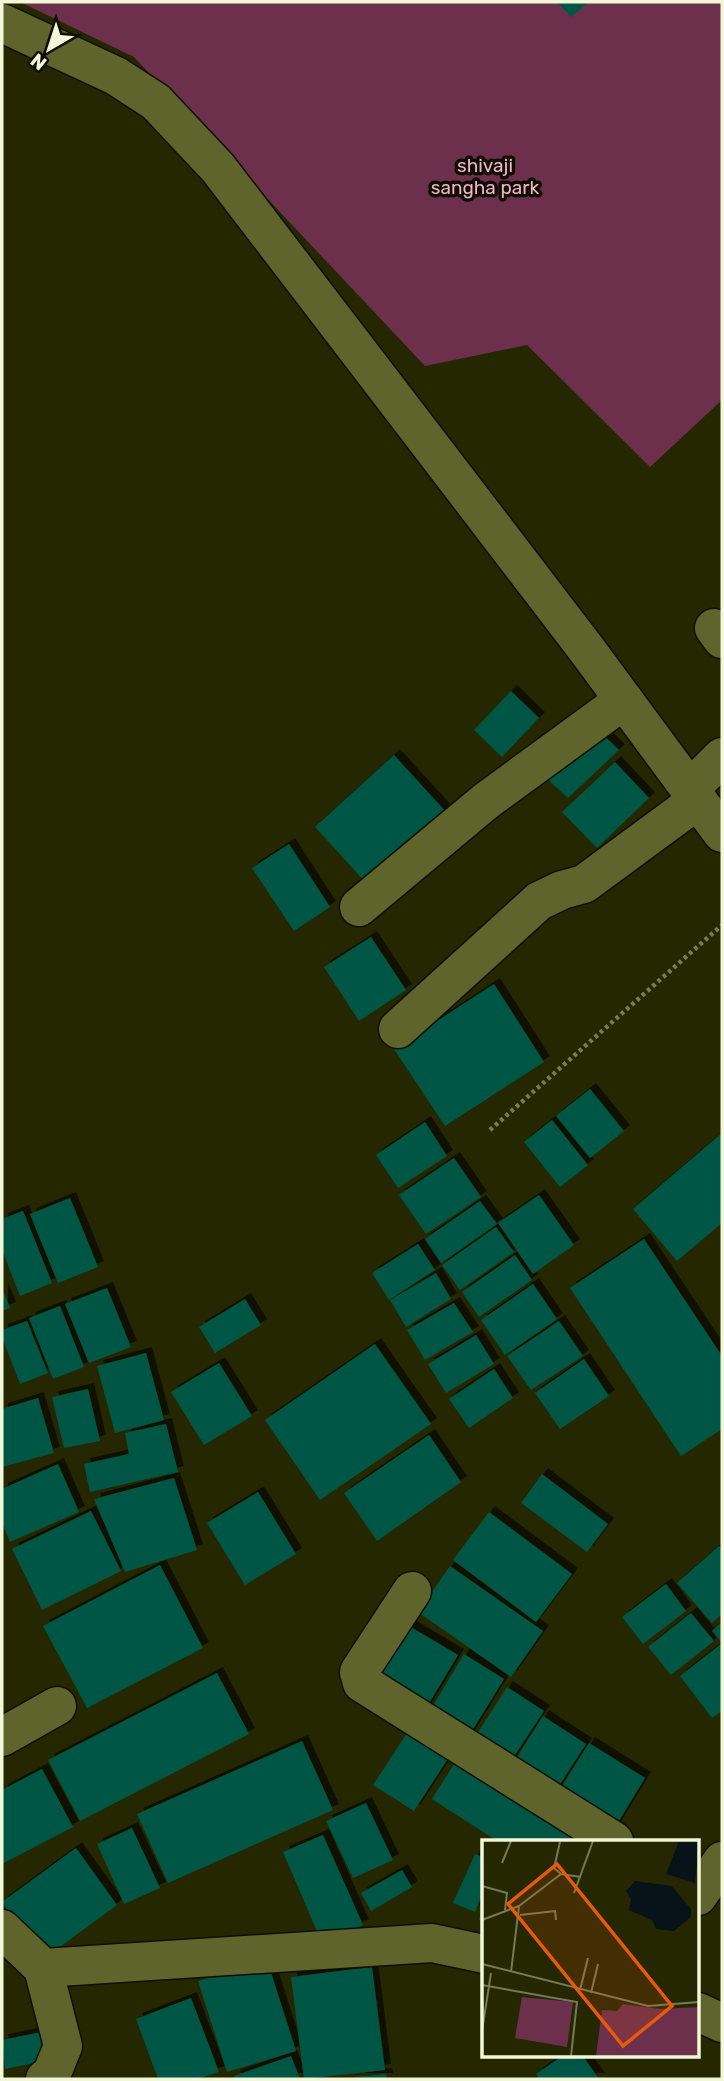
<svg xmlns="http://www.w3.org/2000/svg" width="724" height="2081" viewBox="0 0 724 2081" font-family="Rubik,sans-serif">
<defs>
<filter id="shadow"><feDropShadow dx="6" dy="-6" stdDeviation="0" flood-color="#0009"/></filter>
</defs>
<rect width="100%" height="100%" fill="#252700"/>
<polygon fill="#6c304c" points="20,2 722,2 722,400 650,467 527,345 425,366 134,57"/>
<g fill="#025644" filter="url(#shadow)">
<polygon points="557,2 589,2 571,17"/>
<polygon points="511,691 539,718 502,757 474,730"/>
<polygon points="597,729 619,750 568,798 544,776"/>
<polygon points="394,755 446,812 367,884 315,827"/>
<polygon points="615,762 649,798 597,848 562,812"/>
<polygon points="289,844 330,907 294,931 252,868"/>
<polygon points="371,937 406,990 359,1021 324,967"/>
<polygon points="494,984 544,1062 445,1126 394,1049"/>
<polygon points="590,1089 624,1131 590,1158 556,1116"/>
<polygon points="552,1120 588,1165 560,1187 524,1142"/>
<polygon points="425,1122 447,1156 398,1188 376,1155"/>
<polygon points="722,1133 722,1223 677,1261 633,1209"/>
<polygon points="454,1158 481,1197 426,1234 399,1195"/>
<polygon points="539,1195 574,1245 533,1274 498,1223"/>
<polygon points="70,1198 98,1267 58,1283 30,1214"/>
<polygon points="480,1201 497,1224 441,1263 425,1239"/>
<polygon points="23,1211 52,1283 20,1296 2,1250 2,1219"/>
<polygon points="496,1227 514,1252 460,1290 442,1265"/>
<polygon points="644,1239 722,1356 722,1429 681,1456 570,1288"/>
<polygon points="418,1244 435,1270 389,1300 372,1273"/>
<polygon points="515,1255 532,1280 479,1317 462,1292"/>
<polygon points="436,1273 451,1299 406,1327 390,1300"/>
<polygon points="533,1284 557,1319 505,1355 481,1320"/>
<polygon points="2,1288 10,1308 2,1311"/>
<polygon points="107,1288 131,1347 89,1363 65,1304"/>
<polygon points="245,1299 261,1325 215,1353 199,1327"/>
<polygon points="454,1303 473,1332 425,1360 407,1330"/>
<polygon points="60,1306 84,1367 53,1379 29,1318"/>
<polygon points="27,1321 48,1373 20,1384 2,1337 2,1330"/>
<polygon points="559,1321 583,1356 531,1390 507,1356"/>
<polygon points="476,1335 494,1364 446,1393 428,1364"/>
<polygon points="375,1344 431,1424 320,1500 265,1420"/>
<polygon points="146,1353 164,1420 115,1433 97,1366"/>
<polygon points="584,1359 609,1396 560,1429 535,1393"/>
<polygon points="219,1363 252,1416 204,1445 171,1392"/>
<polygon points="494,1369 513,1398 469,1428 449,1399"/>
<polygon points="88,1389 100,1441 64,1448 52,1397"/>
<polygon points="38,1398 54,1453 2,1467 2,1409"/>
<polygon points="166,1424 178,1472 90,1492 84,1464 129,1454 125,1433"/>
<polygon points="429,1435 461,1482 377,1541 344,1493"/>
<polygon points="58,1464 79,1512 10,1542 2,1523 2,1489"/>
<polygon points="542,1474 608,1524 587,1552 521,1503"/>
<polygon points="174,1478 197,1550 125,1572 94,1499"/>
<polygon points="258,1492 296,1554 245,1585 207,1523"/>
<polygon points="91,1511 121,1571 42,1610 12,1549"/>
<polygon points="489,1512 572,1574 536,1622 453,1560"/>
<polygon points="719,1546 722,1549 722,1614 712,1623 677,1583"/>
<polygon points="160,1565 203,1648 87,1708 43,1626"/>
<polygon points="450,1566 543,1631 511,1677 418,1612"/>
<polygon points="666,1584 686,1611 643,1644 622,1617"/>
<polygon points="691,1613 714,1641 671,1675 648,1647"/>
<polygon points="722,1622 722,1643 712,1631"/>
<polygon points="404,1623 458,1655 422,1715 368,1683"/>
<polygon points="721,1644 722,1711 712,1718 680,1676"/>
<polygon points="464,1654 504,1679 467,1739 428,1714"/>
<polygon points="217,1673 249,1734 80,1821 48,1760"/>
<polygon points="507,1687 544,1711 509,1764 473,1740"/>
<polygon points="543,1716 586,1744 555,1792 512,1765"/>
<polygon points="411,1727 451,1754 414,1811 373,1785"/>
<polygon points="302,1741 333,1810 168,1883 137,1814"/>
<polygon points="589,1743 645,1778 614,1829 557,1794"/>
<polygon points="462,1751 602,1841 497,1841 432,1799"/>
<polygon points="42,1769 73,1827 2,1864 2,1790"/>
<polygon points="366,1803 393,1860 353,1878 326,1821"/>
<polygon points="132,1828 160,1888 124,1904 97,1844"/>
<polygon points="323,1835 363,1925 322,1943 283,1852"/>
<polygon points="76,1848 117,1905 42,1960 2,1902"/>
<polygon points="475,1854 484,1858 484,1890 475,1912 453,1903"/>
<polygon points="402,1870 412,1887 371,1911 361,1893"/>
<polygon points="483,1904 484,1905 484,1921 479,1920"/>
<polygon points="267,1960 296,2051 227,2072 198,1981"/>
<polygon points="372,1967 385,2070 304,2079 291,1977"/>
<polygon points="191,1998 219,2072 198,2079 158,2079 136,2019"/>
<polygon points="47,2031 53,2059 5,2069 2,2040"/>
<polygon points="564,2055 582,2055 599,2079 539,2079 536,2074"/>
<polygon points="291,2056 300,2079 235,2079 234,2076"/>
<polygon points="386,2074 387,2079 354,2079 354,2077"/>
</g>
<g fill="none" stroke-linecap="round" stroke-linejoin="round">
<g stroke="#0e0f00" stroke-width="41">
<g id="minor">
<polyline points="2,23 116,76 156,102 218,168 587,650 722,833"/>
<polyline points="714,628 722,639"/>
<polyline points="690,789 722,757"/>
<polyline points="359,907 486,801 624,700"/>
<polyline points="398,1029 539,901 562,890 584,884 698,800"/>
<polyline points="412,1591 359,1672 362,1683 614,1841"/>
<polyline points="2,1737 57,1706"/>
<polyline points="698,1896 722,1861"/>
<polyline points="2,1929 43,1968 432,1943 484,1954"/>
<polyline points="43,1968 63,2046 52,2073 45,2079"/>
<polyline points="698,2012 722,2023"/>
</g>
</g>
<polyline stroke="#797b58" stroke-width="4.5" stroke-dasharray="3.5 3.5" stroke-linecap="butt" points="490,1130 722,925"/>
<use href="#minor" stroke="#5f632c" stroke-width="38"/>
</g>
<g text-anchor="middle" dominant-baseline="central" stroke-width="7" stroke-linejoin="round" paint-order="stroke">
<g font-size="19" fill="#f3b0cc" stroke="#0e0f00">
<text x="485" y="165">shivaji<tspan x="485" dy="22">sangha park</tspan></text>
</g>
</g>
<g transform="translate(482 1840)">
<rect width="217" height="217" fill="#252700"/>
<path d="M40 157 91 162 85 207 33 198ZM141 164 178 169 217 167V216H114L120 170 135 171Z" fill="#6c304c"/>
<path d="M197 1H217L213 43 184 34ZM153 41 190 46 209 69V77L192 91 174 89 170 80 147 70 149 59 144 51Z" fill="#071319"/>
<path fill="none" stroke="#777a57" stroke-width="2" d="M78 2 72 28 79 34M20 23 29 1M0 46 25 53 23 70M92 53 111 1M38 75 73 71 74 80M0 80 37 66M0 124 166 166 217 162M29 132 37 66 79 34 99 37M0 145 95 162 89 216M98 150 106 118M109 153 116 124M0 191 9 133"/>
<path fill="#e8590c" fill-opacity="0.15" stroke="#e8590c" stroke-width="3.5" d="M75 24 190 166 141 206 26 64Z"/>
<rect width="217" height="217" fill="none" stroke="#f3f7d9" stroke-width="3.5"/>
</g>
<rect width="724" height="2081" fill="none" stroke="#f3f7d9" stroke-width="7"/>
<g transform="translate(49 49) rotate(219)" stroke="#0e0f00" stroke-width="5" paint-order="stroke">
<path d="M0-5L12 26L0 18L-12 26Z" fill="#f3f7d9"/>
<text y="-10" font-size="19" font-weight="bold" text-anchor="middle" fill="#f3f7d9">N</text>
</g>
</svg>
